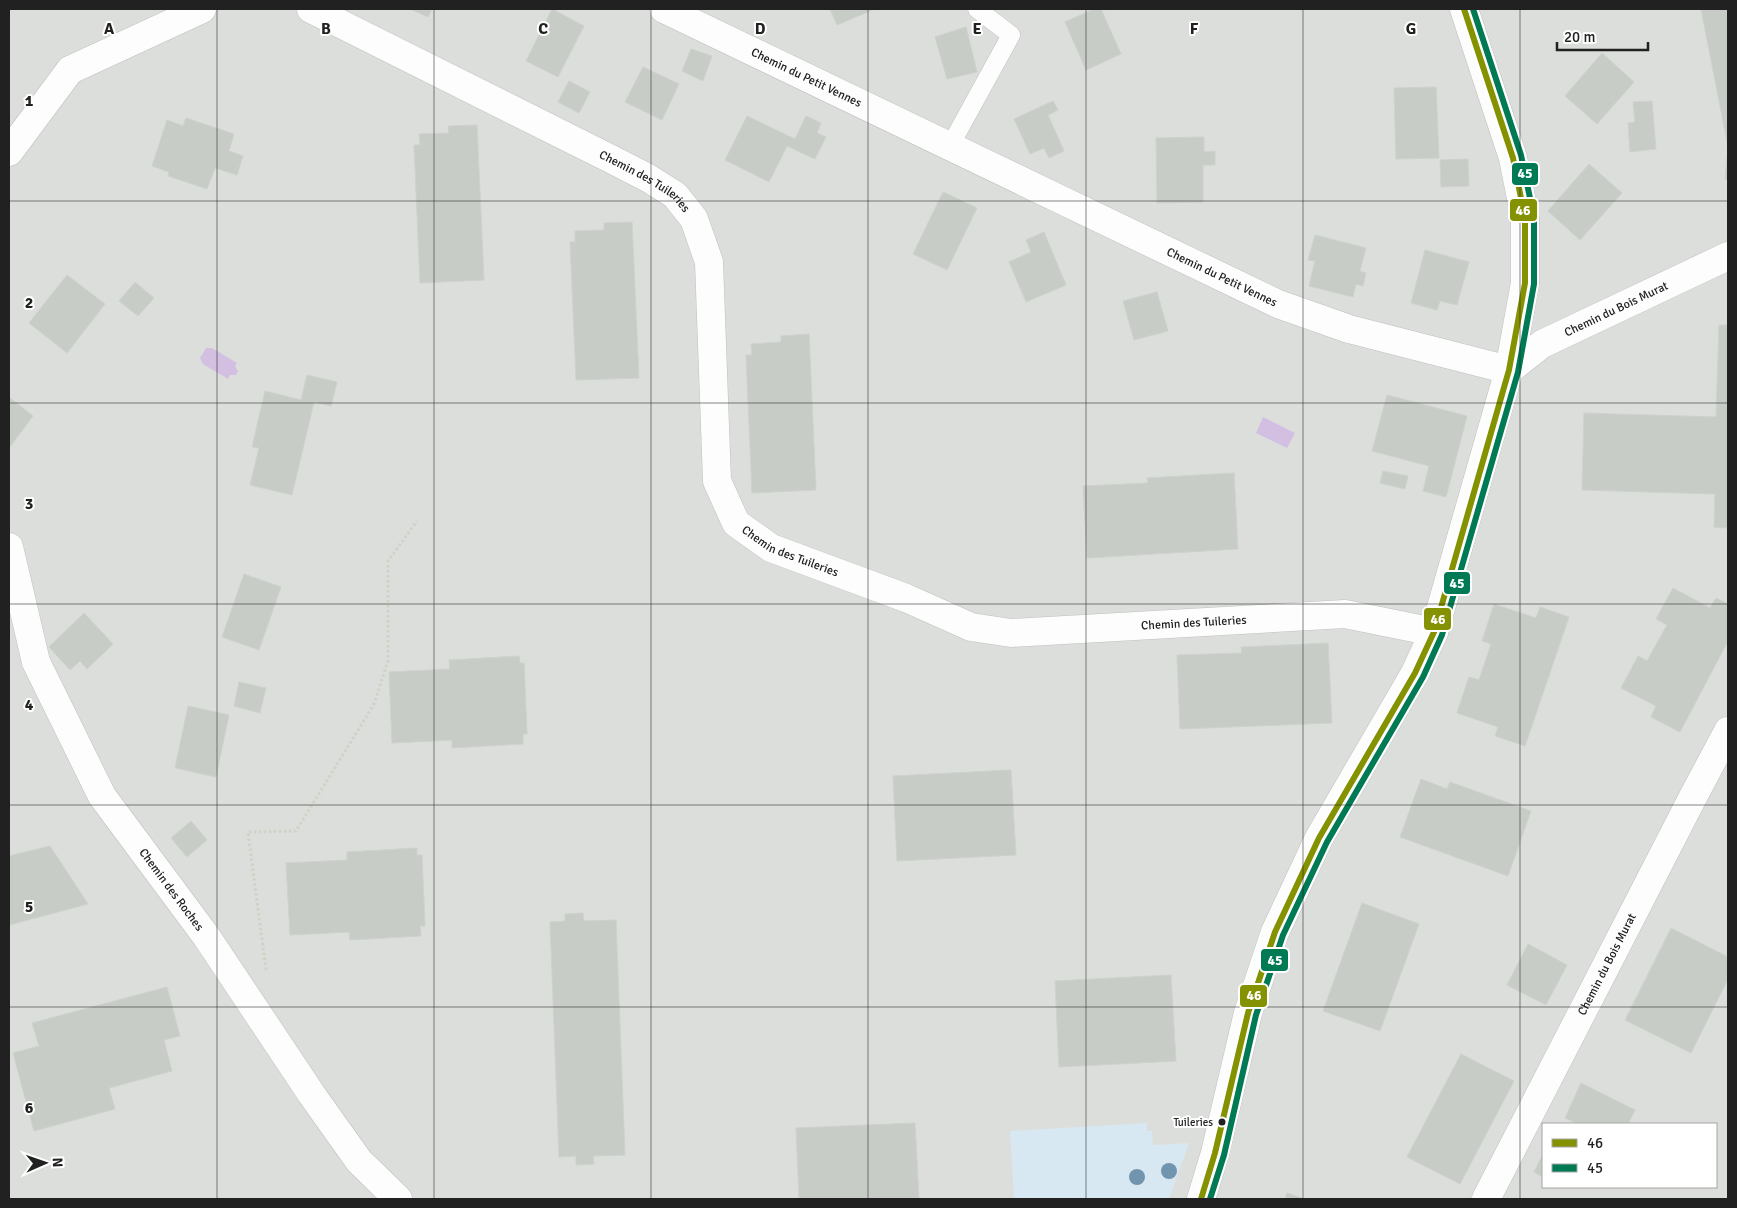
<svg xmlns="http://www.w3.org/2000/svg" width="1737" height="1208" viewBox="0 0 1737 1208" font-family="Signika,sans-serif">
<rect width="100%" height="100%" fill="#eaefea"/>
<path fill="#dcdedb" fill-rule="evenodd" d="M9 9H1728V1199H9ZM1543 1124H1716V1187H1543Z"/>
<polygon fill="#d7e8f2" points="1147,1123 1147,1131 1152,1131 1153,1145 1189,1143 1169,1199 1014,1199 1010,1131"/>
<g fill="#dcdedc">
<polygon points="545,152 571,164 572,228 549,231 551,269 484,274 478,154"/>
<polygon points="732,219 766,219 768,308 733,309"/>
<polygon points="417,479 508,516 605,512 622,882 535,882 520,573 506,599 390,554"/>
<polygon points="1080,484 1083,551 1041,553 1038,486"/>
<polygon points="1239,569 1240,600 1156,604 1155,573"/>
<polygon points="1541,698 1679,748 1645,814 1514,771 1525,746"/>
<polygon points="1127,741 1128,803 1281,795 1283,844 1130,853 1136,945 1053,950 1037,744"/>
<polygon points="1288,1023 1327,1054 1290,1154 1243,1163"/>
<polygon points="170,1097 176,1119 223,1106 237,1157 86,1199 32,1199 16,1140"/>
<polygon points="1000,1123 1004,1199 944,1199 939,1126"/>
</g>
<g fill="#d3bfe1">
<polygon points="206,348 212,348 237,363 235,366 238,371 236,375 230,375 228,379 203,364 200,358"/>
<polygon points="1263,417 1295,433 1287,448 1256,433"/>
</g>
<g fill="#c8ccc7" stroke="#ccd2cc">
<polygon points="410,9 432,9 428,17"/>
<polygon points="552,9 584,26 558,77 526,61"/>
<polygon points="830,9 875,9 837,25"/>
<polygon points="1094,9 1101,9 1121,54 1086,70 1065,22"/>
<polygon points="1701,9 1728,9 1728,180 1725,179 1728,147"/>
<polygon points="966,27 977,72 947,79 935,37"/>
<polygon points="691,49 712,56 703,81 682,71"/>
<polygon points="1602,53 1634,82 1597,124 1565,96"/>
<polygon points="643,67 679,84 662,120 625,102"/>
<polygon points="569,81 590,92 579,113 558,102"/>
<polygon points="1436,87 1439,158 1396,159 1394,88"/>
<polygon points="1053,101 1058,110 1048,115 1064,151 1049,158 1044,148 1030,154 1014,119"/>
<polygon points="1652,101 1656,149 1630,152 1628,123 1635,122 1633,102"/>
<polygon points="747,116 795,139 806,116 821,123 817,133 826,137 815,159 787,146 769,182 725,160"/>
<polygon points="186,118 234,134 229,151 243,156 237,175 215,168 207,189 168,176 169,172 152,166 167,120 183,126"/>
<polygon points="477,125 484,280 420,283 414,145 420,145 419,134 449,133 448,126"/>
<polygon points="1204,137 1204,152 1215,151 1215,165 1203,165 1203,202 1157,203 1156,138"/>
<polygon points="1468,159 1469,186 1441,187 1440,160"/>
<polygon points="1589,164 1622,193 1580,240 1548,211"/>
<polygon points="943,192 977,208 947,270 913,254"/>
<polygon points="632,222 639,378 576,380 570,242 575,242 575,231 604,230 604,223"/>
<polygon points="1044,232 1066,285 1026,302 1009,262 1031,252 1026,240"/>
<polygon points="1315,235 1366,248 1360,271 1366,273 1363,286 1356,284 1353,297 1309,286 1315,261 1308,260"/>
<polygon points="1425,250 1469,262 1457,305 1440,301 1437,310 1411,303"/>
<polygon points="67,275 105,304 67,353 29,323"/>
<polygon points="135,282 154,298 138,316 119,301"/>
<polygon points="1157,292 1168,331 1134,340 1123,301"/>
<polygon points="1719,325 1728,325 1728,528 1714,527 1715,494 1582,490 1584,413 1716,417"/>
<polygon points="809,334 816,490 752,493 746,355 752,355 751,344 781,342 781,336"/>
<polygon points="307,375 337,382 331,406 314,402 292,495 250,485 259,448 252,447 265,391 301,400"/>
<polygon points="1387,395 1467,416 1446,497 1423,491 1429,466 1372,451"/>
<polygon points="9,397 33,416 9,448"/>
<polygon points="1383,471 1408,476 1405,489 1380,483"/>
<polygon points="1234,473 1238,549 1087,558 1083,486 1148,483 1147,478"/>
<polygon points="244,574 281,587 259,650 222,637"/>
<polygon points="1673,588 1710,608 1716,598 1728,604 1728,641 1680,732 1651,717 1656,706 1621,688 1638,656 1647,661 1667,625 1656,619"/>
<polygon points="1494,604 1536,618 1540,607 1569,617 1525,746 1495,736 1498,727 1457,713 1469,677 1479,680 1491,644 1482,641"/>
<polygon points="84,613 113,644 87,669 80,661 70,670 49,647"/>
<polygon points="1328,643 1332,723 1180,729 1177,655 1242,653 1241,647"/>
<polygon points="519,656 520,663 524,663 527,734 523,734 523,744 452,748 452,740 392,743 389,672 450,669 449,660"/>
<polygon points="239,682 266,688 260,713 234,706"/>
<polygon points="188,706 229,715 216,777 175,768"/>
<polygon points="1011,770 1016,855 897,861 893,776"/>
<polygon points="1421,779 1447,789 1450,782 1531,811 1508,876 1400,837"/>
<polygon points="191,821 207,840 187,857 171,838"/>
<polygon points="50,846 88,904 9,925 9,856"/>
<polygon points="417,848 417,855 422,855 425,926 420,926 421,936 350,940 349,932 290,935 286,863 347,860 347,852"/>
<polygon points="1362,903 1419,924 1380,1031 1323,1011"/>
<polygon points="583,913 584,921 616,920 625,1155 593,1156 594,1164 576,1165 576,1156 559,1157 550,922 565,921 565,914"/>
<polygon points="1671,928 1728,957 1728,979 1691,1053 1625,1020"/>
<polygon points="1528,944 1567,965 1546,1005 1507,985"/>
<polygon points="1171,975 1176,1061 1059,1067 1055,981"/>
<polygon points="167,987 180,1036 164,1040 172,1071 109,1088 115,1109 34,1131 13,1053 39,1046 32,1023"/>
<polygon points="1461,1054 1514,1081 1460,1184 1407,1157"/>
<polygon points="1581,1083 1635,1110 1628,1124 1578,1124 1565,1118"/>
<polygon points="915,1123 919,1199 799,1199 796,1128"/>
<polygon points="1543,1154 1543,1177 1534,1172"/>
<polygon points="1287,1193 1305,1199 1285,1199"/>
</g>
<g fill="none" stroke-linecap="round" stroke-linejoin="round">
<g stroke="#bfc1bf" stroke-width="19">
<polyline id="service" points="950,146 1011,35 977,9"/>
</g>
<g stroke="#bfc1bf" stroke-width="29">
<g id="minor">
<path id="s1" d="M311 9 611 159 648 178 675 195 694 219 709 262 717 481 736 523 771 548 906 598 971 627 1011 633 1345 614 1434 632"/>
<path id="s2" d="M664 9 1278 304 1349 329 1509 370"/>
<polyline points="9,152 70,70 202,9"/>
<path id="s3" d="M1509 370 1542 344 1728 256"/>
<path id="s4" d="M9 547 36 662 102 796 206 936 312 1095 359 1161 398 1199"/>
<polyline points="1201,1199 1215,1153 1248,1013 1275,932 1319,838 1415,673 1434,632 1509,370 1525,283 1525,218 1513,158 1464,9"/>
<path id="s5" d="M1486 1199 1694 795 1728 731"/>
</g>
</g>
<polyline stroke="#ccd4c6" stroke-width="3" stroke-dasharray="2.5 2.5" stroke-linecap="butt" points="266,970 248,832 296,831 374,704 388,661 388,561 417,521"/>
<use href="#service" stroke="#fcfdfc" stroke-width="18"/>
<use href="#minor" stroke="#fcfdfc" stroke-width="28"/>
<g stroke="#fff" stroke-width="10">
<polyline id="bus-1" points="1201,1199 1215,1153 1248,1013 1275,932 1319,838 1415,673 1434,632 1509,370 1525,283 1525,218 1513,158 1464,9"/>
</g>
<g stroke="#fff" stroke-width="10">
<polyline id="bus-2" points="1210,1199 1224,1155 1256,1015 1283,935 1327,842 1423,677 1442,635 1518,372 1534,284 1534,217 1521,155 1473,9"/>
</g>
<use href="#bus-1" stroke="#859200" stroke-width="6"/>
<use href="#bus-2" stroke="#007a55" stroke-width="6"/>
</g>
<g fill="#7295af">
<circle cx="1169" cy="1171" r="8"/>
<circle cx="1137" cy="1177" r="8"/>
</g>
<path fill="none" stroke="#212121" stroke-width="1" stroke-opacity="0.55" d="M217 9V1199M434 9V1199M651 9V1199M868 9V1199M1086 9V1199M1303 9V1199M1520 9V1199M9 201H1728M9 403H1728M9 604H1728M9 805H1728M9 1007H1728"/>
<circle fill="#212121" stroke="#fff" stroke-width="2" cx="1222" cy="1122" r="4.5"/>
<g text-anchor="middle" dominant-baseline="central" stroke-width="4" stroke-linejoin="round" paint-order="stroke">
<g font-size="11" fill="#212121" stroke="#fff" text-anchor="end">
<text x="1213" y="1122">Tuileries</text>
</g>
<g font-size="12" fill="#212121" stroke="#fff">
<text stroke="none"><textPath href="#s2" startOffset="158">Chemin du Petit Vennes</textPath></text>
<text stroke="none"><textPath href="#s1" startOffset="376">Chemin des Tuileries</textPath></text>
<text stroke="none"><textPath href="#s2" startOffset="619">Chemin du Petit Vennes</textPath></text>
<text stroke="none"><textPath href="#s3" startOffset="124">Chemin du Bois Murat</textPath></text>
<text stroke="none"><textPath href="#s1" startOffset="812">Chemin des Tuileries</textPath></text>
<text stroke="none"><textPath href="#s1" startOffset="1232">Chemin des Tuileries</textPath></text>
<text stroke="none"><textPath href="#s4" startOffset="384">Chemin des Roches</textPath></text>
<text stroke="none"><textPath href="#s5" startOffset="264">Chemin du Bois Murat</textPath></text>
</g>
</g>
<g font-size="16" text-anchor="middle" font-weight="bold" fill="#212121" stroke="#fff" stroke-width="4" stroke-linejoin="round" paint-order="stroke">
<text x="109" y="34">A</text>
<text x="326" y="34">B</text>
<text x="543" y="34">C</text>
<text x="760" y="34">D</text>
<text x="977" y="34">E</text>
<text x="1194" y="34">F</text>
<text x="1411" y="34">G</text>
<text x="29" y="106">1</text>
<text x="29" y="308">2</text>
<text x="29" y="509">3</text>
<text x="29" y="710">4</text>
<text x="29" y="912">5</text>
<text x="29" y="1113">6</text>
</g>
<g stroke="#fff" stroke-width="2">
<rect x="1511" y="162" width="28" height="24" rx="5" fill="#007a55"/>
<rect x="1509" y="198" width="29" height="24" rx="5" fill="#859200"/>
<rect x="1443" y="571" width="28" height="24" rx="5" fill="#007a55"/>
<rect x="1423" y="607" width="29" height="24" rx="5" fill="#859200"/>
<rect x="1260" y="948" width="29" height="24" rx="5" fill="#007a55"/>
<rect x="1239" y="984" width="29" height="24" rx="5" fill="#859200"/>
</g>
<g font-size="14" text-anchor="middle" font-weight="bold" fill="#fff">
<text x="1525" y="178">45</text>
<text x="1523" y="215">46</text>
<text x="1457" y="588">45</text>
<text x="1438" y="624">46</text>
<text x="1275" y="965">45</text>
<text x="1254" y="1000">46</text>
</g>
<rect width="1737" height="1208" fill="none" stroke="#212121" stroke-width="20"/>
<rect x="1542" y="1123" width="175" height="65" fill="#ffffff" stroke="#a6a6a6"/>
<rect x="1552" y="1139" width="25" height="8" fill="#859200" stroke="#a6a6a6"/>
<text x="1587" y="1148" font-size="15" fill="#212121">46</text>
<rect x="1552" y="1164" width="25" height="8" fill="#007a55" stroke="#a6a6a6"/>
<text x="1587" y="1173" font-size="15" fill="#212121">45</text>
<g transform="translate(45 1163) rotate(88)" stroke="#ffffff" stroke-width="4" paint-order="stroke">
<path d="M0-4L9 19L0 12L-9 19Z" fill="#212121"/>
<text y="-8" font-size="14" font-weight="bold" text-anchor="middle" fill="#212121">N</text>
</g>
<path d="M1557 42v8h91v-8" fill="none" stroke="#212121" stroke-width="2.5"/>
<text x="1564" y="42" font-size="15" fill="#212121" stroke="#ffffff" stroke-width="4" paint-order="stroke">20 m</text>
</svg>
